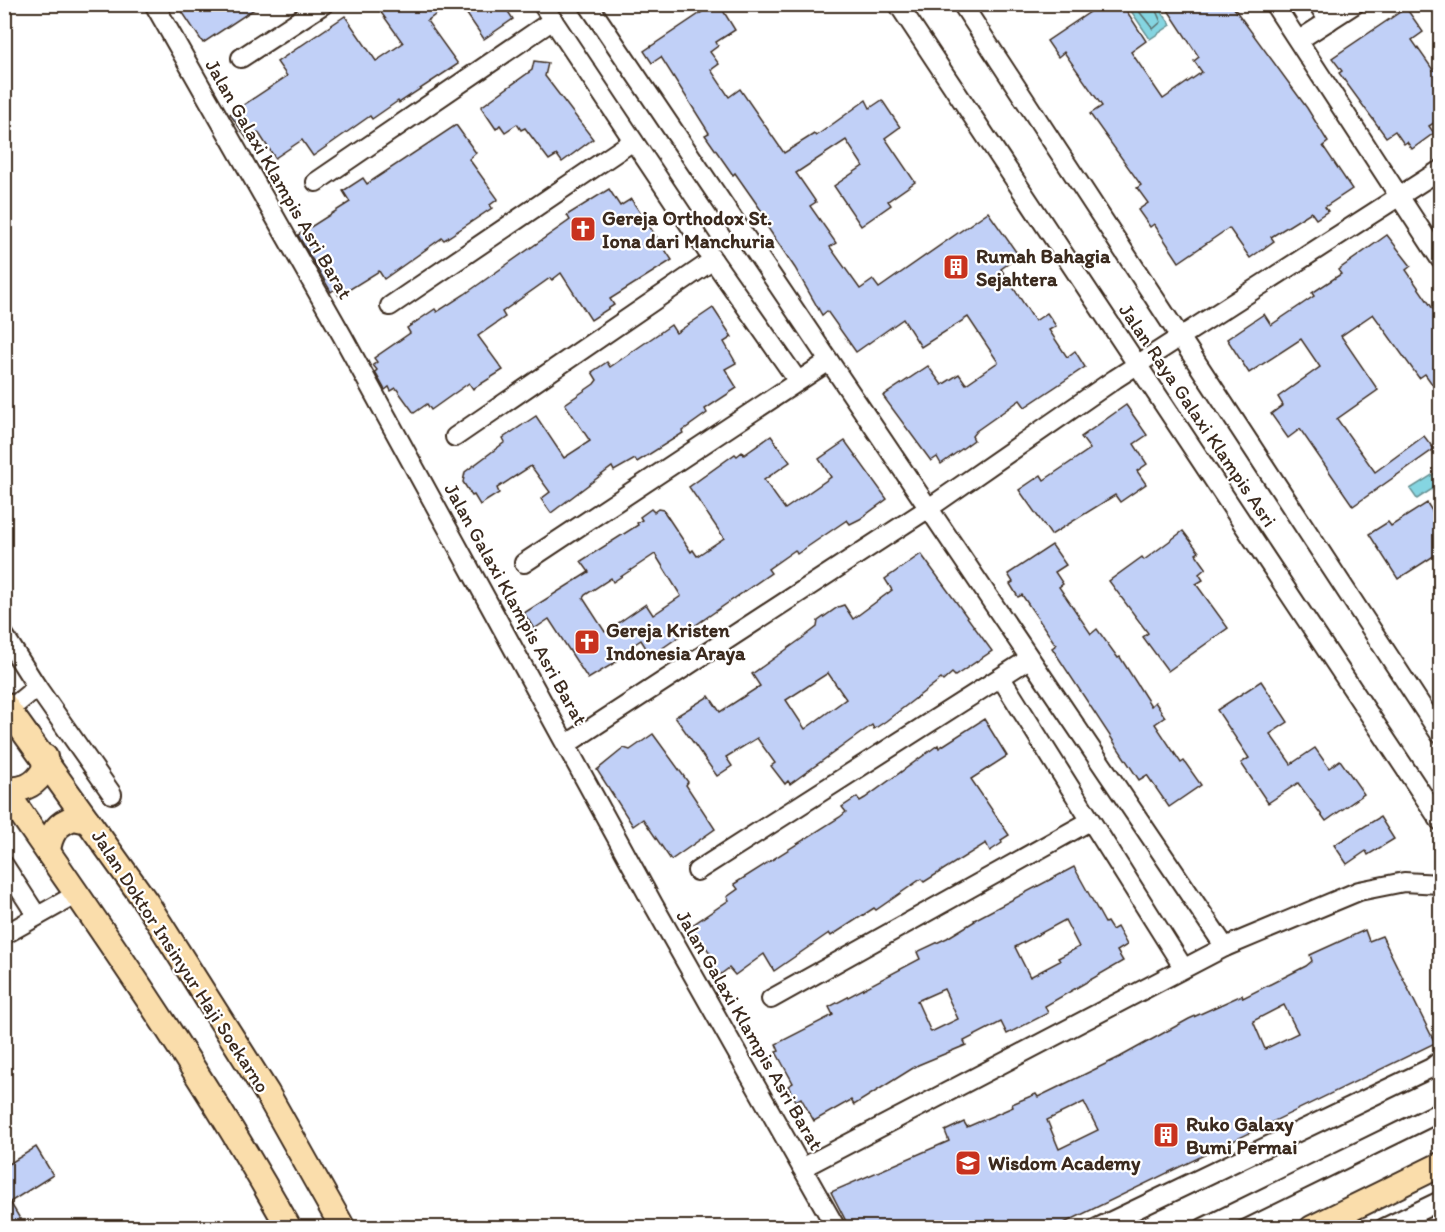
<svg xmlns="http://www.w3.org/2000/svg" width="1445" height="1232" viewBox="0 0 1445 1232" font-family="Itim,sans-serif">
<rect width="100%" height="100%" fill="#fff"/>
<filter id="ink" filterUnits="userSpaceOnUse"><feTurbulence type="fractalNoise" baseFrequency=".0167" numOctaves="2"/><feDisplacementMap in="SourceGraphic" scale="12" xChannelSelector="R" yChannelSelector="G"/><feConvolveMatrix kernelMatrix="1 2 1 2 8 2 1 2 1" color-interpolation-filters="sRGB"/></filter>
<g filter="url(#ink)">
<g fill="#85d5e1" stroke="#679193" stroke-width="1.5">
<polygon points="1135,5 1157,5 1171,25 1150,39 1129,8"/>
<polygon points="1440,470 1440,484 1417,499 1410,489"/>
</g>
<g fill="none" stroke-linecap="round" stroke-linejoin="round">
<polyline stroke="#596e6c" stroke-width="1.5" points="1137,4 1138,10 1153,29 1161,22 1153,4"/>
</g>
<g fill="#c1d0f7" stroke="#3b2a1e" stroke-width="1.5" fill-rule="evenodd">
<polygon points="177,4 262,4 203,43"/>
<polygon points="375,4 450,4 427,21 458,64 399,103 398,101 372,119 370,116 313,156 302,140 275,158 258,132 247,139 230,114 287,76 277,62 345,16 376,61 403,43"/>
<polygon points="460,4 503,4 513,19 484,39"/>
<polygon points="697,4 719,4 735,30 716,42 718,46 710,52 719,64 711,70 729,97 740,89 784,153 814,134 816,136 866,100 870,108 882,100 900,127 885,138 915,182 888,201 891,205 861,226 834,186 863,166 846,140 796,173 816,202 810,206 836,243 830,247 860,289 873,280 879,288 988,212 1019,256 1001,269 1035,321 1047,313 1056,326 1049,330 1067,357 1075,351 1085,367 1025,407 1020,400 976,431 972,436 974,440 941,464 937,457 931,461 883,396 928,366 942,385 959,374 966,384 998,362 968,317 921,347 903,319 856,352 827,311 822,315 795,268 766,225 770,223 735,173 733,175 705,135 709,133 661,57 652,63 644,51 702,12"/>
<polygon points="1102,4 1122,4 1146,41 1131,52 1163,99 1202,72 1194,61 1199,57 1164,4 1231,4 1307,108 1328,142 1323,146 1352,189 1325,207 1328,211 1316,219 1311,212 1271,237 1274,241 1250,258 1229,228 1179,262 1154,224 1150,227 1138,210 1148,203 1137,188 1141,185 1090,114 1102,106 1064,52 1058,57 1047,41"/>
<polygon points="1406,8 1423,32 1412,40 1433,70 1440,65 1440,119 1429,126 1434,133 1412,149 1407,142 1404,144 1395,131 1386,137 1339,73 1342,71 1332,58"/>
<polygon points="534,61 548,63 545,76 593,139 562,162 557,155 549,160 525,128 521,130 517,124 505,132 500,125 496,129 481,107 532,70"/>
<polygon points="456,125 476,153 469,159 498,199 490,205 492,208 444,240 442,238 384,279 379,271 339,296 335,289 331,292 298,235 350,202 343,191 363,178 367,184"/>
<polygon points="609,189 620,206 631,199 672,260 610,299 614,305 591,320 561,273 552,280 550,278 502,312 505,317 478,336 503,370 473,389 469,383 431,410 427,404 414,413 396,388 391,391 389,387 385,390 375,372 377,370 373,365 377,362 374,358 410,333 407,328 435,309 437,312 465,294 570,220 567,215"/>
<polygon points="1387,235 1411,266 1406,270 1440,319 1440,395 1425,374 1419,378 1373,314 1341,336 1378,390 1337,419 1375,472 1424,436 1434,449 1353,506 1300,429 1288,438 1271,414 1283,405 1278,397 1320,367 1301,339 1249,373 1227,339 1264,314 1271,325 1314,296 1312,293 1341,274 1338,270"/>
<polygon points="713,308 732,337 724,342 736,363 725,369 737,388 705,409 707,413 682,431 683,433 637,462 635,459 614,471 612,467 551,513 541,499 550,492 531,466 497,488 499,493 480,505 474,495 472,496 463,482 465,472 505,442 503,438 536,416 564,458 590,441 565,404 594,384 597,380 592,372 607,362 610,367 671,325 676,333"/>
<polygon points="1126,405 1147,435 1134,444 1147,464 1137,471 1146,484 1120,502 1115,495 1051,535 1019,490 1041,475 1044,480 1090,449 1081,437"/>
<path d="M771 436 790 462 764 480 785 509 831 477 819 459 845 441 887 499 860 519 850 524 847 520 797 554 795 550 768 569 771 573 651 656 641 640 614 658 616 662 588 679 549 619 534 629 524 613 589 572 581 561 638 525 637 523 642 520 640 517 651 509 654 512 658 509 663 510 691 552 693 550 697 556 724 538 689 487 735 454 737 456 742 452 744 455ZM655 554 681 596 653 615 646 604 605 632 583 598 585 595 611 578 613 582Z"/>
<polygon points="1427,503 1432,511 1440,505 1440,552 1398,579 1369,534 1388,522 1391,526"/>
<polygon points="1183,531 1199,552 1196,554 1206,568 1199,574 1203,580 1196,584 1228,628 1168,671 1143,637 1148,633 1109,581 1142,557 1144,560"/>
<polygon points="1052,545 1066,565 1055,572 1063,584 1059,587 1091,634 1097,629 1118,658 1120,657 1151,706 1155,702 1165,717 1155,724 1181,763 1184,761 1201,785 1169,807 1147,775 1139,780 1052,648 1056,645 1022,595 1018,597 1010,584 1013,582 1008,574"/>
<path d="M921 554 992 651 955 676 952 673 943 681 941 679 886 721 874 729 872 725 790 784 788 781 785 784 771 766 775 763 757 738 726 757 732 766 717 776 675 717 709 696 720 712 760 686 752 674 804 637 817 627 818 621 838 607 844 605 853 619 892 590 885 579ZM828 673 846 699 805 729 786 700Z"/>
<polygon points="1261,681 1288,722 1270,734 1291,764 1315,748 1329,768 1340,760 1364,794 1326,821 1298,783 1268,803 1241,763 1249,758 1217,710"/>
<polygon points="984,719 1007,756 971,779 1009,835 1001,840 1002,843 990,851 986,843 924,882 921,879 876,910 874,908 831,936 829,933 774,971 764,954 735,975 729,968 717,977 708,965 715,960 691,926 729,900 727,897 738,889 734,884 840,817 846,812 842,807 857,797 860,801 865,798 938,745 939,748"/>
<polygon points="653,734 688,782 686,785 715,829 671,860 643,819 633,826 597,770 624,748 630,750"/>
<polygon points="1380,817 1394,839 1368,855 1366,851 1347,864 1334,845"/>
<path d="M1074 867 1105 923 1107 922 1112 930 1117 927 1127 945 1117 951 1123 961 1045 1006 1048 1013 1007 1034 1001 1022 964 1041 966 1045 918 1065 854 1105 851 1100 814 1121 801 1098 796 1101 788 1086 793 1083 776 1052 779 1051 776 1044 833 1015 829 1007 920 959 917 952 947 938 975 921 974 920ZM1065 920 1079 947 1058 958 1060 961 1030 977 1015 947ZM944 989 958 1019 931 1032 917 1001Z"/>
<path d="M1365 930 1369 941 1382 936 1435 1043 1056 1227H849L831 1192 949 1141 945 1131 964 1122 967 1127 1013 1107 1012 1104 1036 1094 1038 1097 1120 1057 1189 1019 1242 995 1243 998 1306 966 1312 961 1310 955ZM1284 1005 1298 1033 1265 1049 1253 1021ZM1084 1102 1098 1130 1059 1149 1047 1120Z"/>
<polygon points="36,1147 53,1175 10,1202 25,1227 4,1227 4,1167"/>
</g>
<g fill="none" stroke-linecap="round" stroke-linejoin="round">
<g stroke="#3b2a1e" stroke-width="22">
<g id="minor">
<polyline points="154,4 343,337 653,904 836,1228"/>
<polyline points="542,4 713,260 798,381"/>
<polyline points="588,4 1225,947"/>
<polyline points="898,4 1440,821"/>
<polyline points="962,4 1440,734"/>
<polyline points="1274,4 1440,259"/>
<polyline points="1318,4 1329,21"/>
<polyline points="1299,40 1355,4"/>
<polyline points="241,58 324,4"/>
<polyline points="316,182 553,20"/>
<polyline points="390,306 633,141"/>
<polyline points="455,437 713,260"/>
<polyline points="524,563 829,361"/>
<polyline points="4,635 37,687 9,710"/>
<polyline points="1001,678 1183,967"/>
<polyline points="37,687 112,794"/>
<polyline points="567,744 929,508 1115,379 1440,170"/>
<polyline points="4,865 37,916"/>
<polyline points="697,871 1029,659"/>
<polyline points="4,935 77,894"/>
<polyline points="771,999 1090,821"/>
<polyline points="802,1168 1225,947 1359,891 1404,882 1440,884"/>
<polyline points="1097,1228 1431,1068 1440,1061"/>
<polyline points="1203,1228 1440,1112"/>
<polyline points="1384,1228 1440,1201"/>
</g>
</g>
<g stroke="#3b2a1e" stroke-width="28">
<g id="major">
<polyline points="4,704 146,902 267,1093 343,1228"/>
<path d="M4 789C104 932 204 1076 289 1228"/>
<path d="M4 789C22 791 35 786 44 770L45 757"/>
<path d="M48 851C50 834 57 823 74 818L88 821"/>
<polyline points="1312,1228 1440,1165"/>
</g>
</g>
<use href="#minor" stroke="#fff" stroke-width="18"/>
<use href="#major" stroke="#faddab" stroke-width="24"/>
</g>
</g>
<defs>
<g id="church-square" transform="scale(1.35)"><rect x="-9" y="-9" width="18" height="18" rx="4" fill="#c8321e" stroke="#fff"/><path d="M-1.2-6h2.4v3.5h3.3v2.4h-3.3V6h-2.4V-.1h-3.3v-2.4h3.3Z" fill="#fff"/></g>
<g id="building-square" transform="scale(1.35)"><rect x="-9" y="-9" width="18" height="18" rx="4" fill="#c8321e" stroke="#fff"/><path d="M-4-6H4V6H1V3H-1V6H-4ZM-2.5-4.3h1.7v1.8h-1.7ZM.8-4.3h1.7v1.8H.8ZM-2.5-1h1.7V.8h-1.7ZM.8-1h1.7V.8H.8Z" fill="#fff"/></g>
<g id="school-square" transform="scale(1.35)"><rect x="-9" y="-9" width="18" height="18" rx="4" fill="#c8321e" stroke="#fff"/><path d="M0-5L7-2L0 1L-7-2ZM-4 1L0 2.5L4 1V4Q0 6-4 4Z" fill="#fff"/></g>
</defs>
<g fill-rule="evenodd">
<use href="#church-square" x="583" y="229"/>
<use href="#building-square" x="956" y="267"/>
<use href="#church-square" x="587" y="642"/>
<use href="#building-square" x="1166" y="1135"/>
<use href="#school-square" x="968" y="1163"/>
</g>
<g text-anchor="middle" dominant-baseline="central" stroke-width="4.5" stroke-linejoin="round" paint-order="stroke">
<g font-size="20" fill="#3b2a1e" stroke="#fff">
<text transform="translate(279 179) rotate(60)">Jalan Galaxi Klampis Asri Barat</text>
<text transform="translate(1198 415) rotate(56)">Jalan Raya Galaxi Klampis Asri</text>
<text transform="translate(516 604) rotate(61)">Jalan Galaxi Klampis Asri Barat</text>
<text transform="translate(181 961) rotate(57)">Jalan Doktor Insinyur Haji Soekarno</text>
<text transform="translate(750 1030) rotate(60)">Jalan Galaxi Klampis Asri Barat</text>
</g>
<g font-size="20" font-weight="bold" fill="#3b2a1e" stroke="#fff" text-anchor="start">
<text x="602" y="218">Gereja Orthodox St.<tspan x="602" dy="23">Iona dari Manchuria</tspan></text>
<text x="976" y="256">Rumah Bahagia<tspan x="976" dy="23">Sejahtera</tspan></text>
<text x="606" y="630">Gereja Kristen<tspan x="606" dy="23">Indonesia Araya</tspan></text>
<text x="1186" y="1124">Ruko Galaxy<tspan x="1186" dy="23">Bumi Permai</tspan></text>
<text x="988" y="1163">Wisdom Academy</text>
</g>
</g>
<rect width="1445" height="1232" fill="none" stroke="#fff" stroke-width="24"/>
<rect x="12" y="12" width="1421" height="1208" fill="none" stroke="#3b2a1e" stroke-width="2" filter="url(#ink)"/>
</svg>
